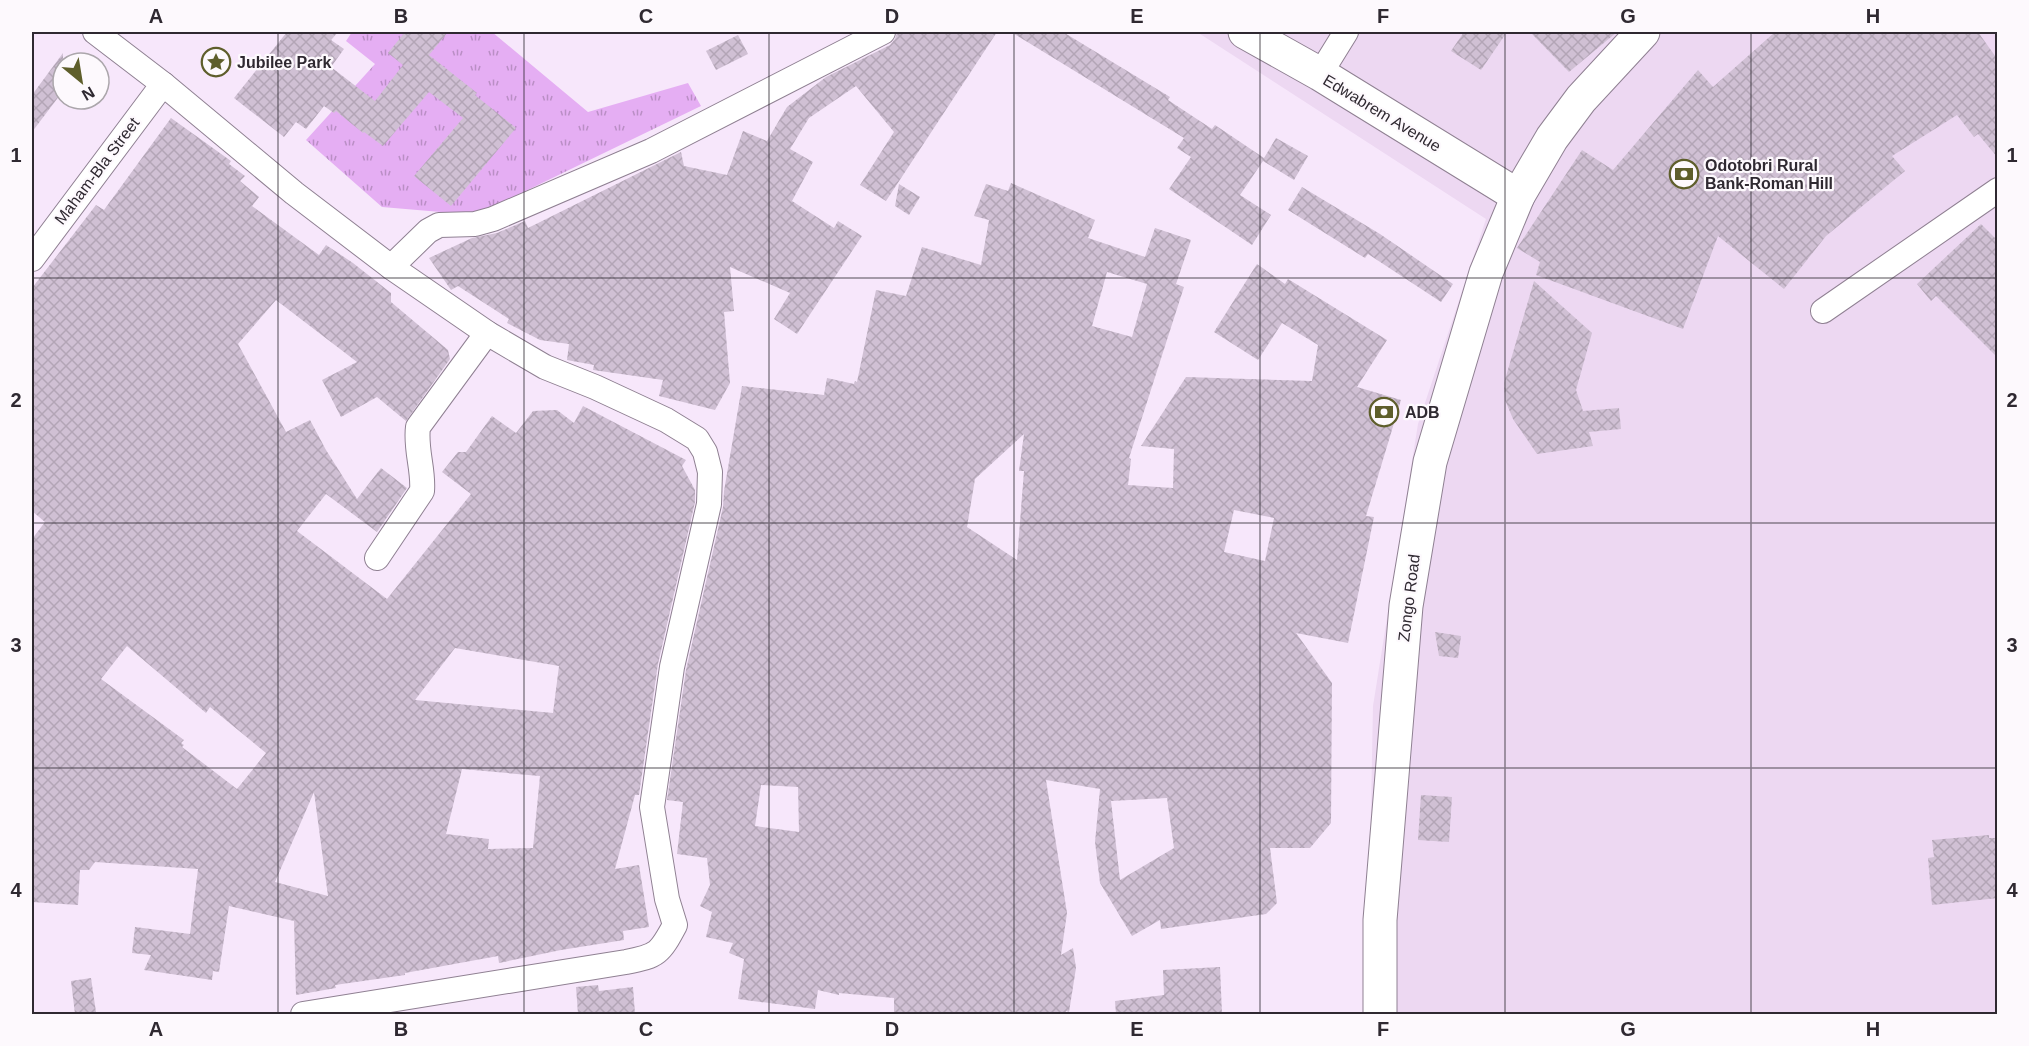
<svg xmlns="http://www.w3.org/2000/svg" width="2029" height="1046" viewBox="0 0 2029 1046" font-family="Helvetica,sans-serif">
<defs>
<pattern id="grass-tufts" width="24" height="20" patternUnits="userSpaceOnUse" patternTransform="scale(1.5)"><rect width="24" height="20" fill="#e5aef3"/><path d="M3 7l-1-3M5 7V3M7 7l1-3M15 17l-1-3M17 17v-4M19 17l1-3" fill="none" stroke="#ba8ec5"/></pattern>
<pattern id="building-cross-hatch" width="8" height="8" patternUnits="userSpaceOnUse" patternTransform="scale(1.5)"><rect width="8" height="8" fill="#d0c0d4"/><path d="M0 0l8 8M0 8l8-8" fill="none" stroke="#b3a5b6"/></pattern>
</defs>
<rect width="100%" height="100%" fill="#f7e7fb"/>
<polygon fill="#edd8f2" points="1197,32 1997,32 1997,1014 1367,1014 1373,706 1418,424 1486,219"/>
<polygon fill="url(#grass-tufts)" points="352,32 492,32 588,112 688,83 701,106 476,215 382,207 306,140 375,64 346,41"/>
<g fill="url(#building-cross-hatch)" fill-rule="evenodd">
<polygon points="287,32 338,32 331,40 344,49 331,67 375,101 403,65 388,53 405,32 448,32 429,55 477,93 475,95 516,128 451,206 414,176 463,118 429,92 383,146 364,132 363,133 336,111 334,113 324,106 306,129 296,122 284,137 234,98"/>
<polygon points="897,32 997,32 886,201 860,185 894,132 856,86 809,118 790,149 813,162 792,201 834,228 838,221 862,236 797,334 774,319 790,293 730,267 734,311 724,312 730,383 715,410 659,396 663,380 593,370 594,365 567,360 569,344 540,340 507,323 509,319 458,286 451,290 429,258 472,238 497,233 525,221 528,228 681,152 684,166 727,175 743,131 767,141 787,107 826,77 890,45 895,39"/>
<polygon points="1011,32 1063,32 1170,97 1168,100 1212,129 1215,125 1264,158 1276,138 1308,156 1294,180 1263,161 1240,195 1271,215 1252,245 1169,189 1191,157 1177,148 1184,138"/>
<polygon points="1464,32 1507,32 1481,70 1451,51"/>
<polygon points="1530,32 1617,32 1569,72"/>
<polygon points="1775,32 1978,32 1998,60 1998,158 1978,134 1974,137 1957,115 1892,156 1905,171 1826,236 1784,289 1718,236 1683,329 1536,275 1540,262 1517,248 1582,150 1613,170 1698,70 1713,87"/>
<polygon points="738,35 748,54 716,70 706,51"/>
<polygon points="63,53 63,91 32,132 32,95"/>
<path d="M171 118 231 161 229 164 245 176 240 181 259 197 252 206 319 255 326 245 353 263 391 293V302L448 350 450 359 406 421 377 397 341 417 322 380 357 362 276 300 238 344 286 432 310 420 326 450 357 499 381 468 407 488 377 532 326 494 297 531 387 599 471 494 442 472 458 452H466L492 416 516 433 533 411 557 410 574 423 583 406 686 460 682 466 695 490V502L658 664 639 795H635L615 869 639 865 649 927 623 931 624 940 561 950 499 963 498 956 405 973V975L335 985 336 988 296 995 294 921 229 906 219 972 213 971 212 980 144 970 151 955 132 953 135 927 190 934 198 869 95 862 89 870H80L78 905 32 902V539L45 522 32 511V288L96 205 104 210ZM127 646 206 713 210 707 266 753 237 789 182 747 184 745 181 743 184 740 101 679ZM455 648 559 666 553 713 415 700ZM462 769 540 776 533 848 488 849 489 839 446 834ZM314 792 328 896 275 882Z"/>
<path d="M1011 183 1095 220 1088 238 1145 257 1155 228 1191 240 1176 284 1184 287 1129 458 1131 459 1128 485 1173 488 1174 449 1141 446 1186 377 1312 381 1318 345 1282 323 1258 360 1214 332 1257 264 1285 284 1288 279 1387 340 1357 387 1401 400 1366 516 1374 517 1348 643 1296 633 1332 683 1331 823 1310 848H1270L1277 903 1266 914 1161 929 1160 920 1132 936 1100 883 1095 842 1100 789 1046 780 1067 913 1061 955 1073 948 1076 968 1069 1012 1066 1011V1014H894V998L839 993V995L818 990 815 1009 738 999 744 959 729 953 733 943 706 937 712 912 700 906 710 885 707 858 677 854 683 802 667 800 686 670 723 507 724 491 742 386 824 395 827 378 854 384 855 381 857 382 876 290 906 296 922 247 981 265 989 220 974 216 986 184 1008 191ZM1107 272 1147 284 1132 337 1092 326ZM1024 434 1019 471H1024L1017 560 967 527 975 479ZM1234 510 1274 518 1265 561 1224 552ZM761 785 798 787 799 832 755 826ZM1167 798 1174 848 1120 880 1111 801Z"/>
<polygon points="899,184 920,197 909,215 895,206"/>
<polygon points="1302,187 1380,234 1453,284 1441,302 1368,254 1365,258 1288,210"/>
<polygon points="1981,224 1998,241 1998,358 1936,296 1931,301 1917,284"/>
<polygon points="1534,281 1592,333 1576,390 1583,411 1619,408 1621,429 1589,432 1593,446 1537,454 1513,419 1505,400 1504,383"/>
<polygon points="1435,632 1461,636 1458,658 1439,656"/>
<polygon points="1421,795 1452,797 1449,842 1418,840"/>
<polygon points="1989,835 1989,838 1998,838 1998,898 1932,905 1928,858 1934,857 1932,840"/>
<polygon points="1220,967 1222,1014 1116,1014 1115,1001 1164,995 1163,970"/>
<polygon points="91,978 96,1012 75,1014 71,981"/>
<polygon points="598,985 599,991 633,987 635,1014 578,1014 576,987"/>
</g>
<g fill="none" stroke-linecap="round" stroke-linejoin="round">
<g stroke="#8f8092" stroke-width="26">
<g id="street">
<path d="M95 32 163 84 294 193 391 267 487 333 545 367 595 387 666 420 697 439 705 452 710 472 709 504 672 667 652 807 667 899 675 925C660 953 658 956 626 962L303 1014"/>
<polyline points="1320,74 1346,32"/>
<polyline points="32,259 163,84"/>
<polyline points="391,267 428,231 439,225 475,224 493,219 651,151 883,32"/>
<polyline points="1823,311 1998,190"/>
<path d="M377 558 422 491C424 470 415 449 418 427L487 333"/>
</g>
</g>
<g stroke="#8f8092" stroke-width="35">
<g id="secondary">
<polyline points="1245,32 1320,74 1518,196"/>
<polyline points="1380,1014 1380,920 1406,606 1430,462 1486,273 1518,196 1552,138 1581,99 1643,32"/>
</g>
</g>
<use href="#street" stroke="#fff" stroke-width="24"/>
<use href="#secondary" stroke="#fff" stroke-width="33"/>
</g>
<path fill="none" stroke="#2f2931" stroke-width="1.5" stroke-opacity="0.55" d="M278 32V1014M524 32V1014M769 32V1014M1014 32V1014M1260 32V1014M1505 32V1014M1751 32V1014M32 278H1998M32 523H1998M32 768H1998"/>
<defs>
<g id="sight-ring" transform="scale(1.5)"><circle r="9.5" fill="#fdf9fd" stroke="#5e5e2b" stroke-width="1.5"/><path d="M0-6L1.8-2.2L6-1.7L2.9 1.2L3.7 5.4L0 3.3L-3.7 5.4L-2.9 1.2L-6-1.7L-1.8-2.2Z" fill="#5e5e2b"/></g>
<g id="bank-ring" transform="scale(1.5)"><circle r="9.5" fill="#fdf9fd" stroke="#5e5e2b" stroke-width="1.5"/><path d="M-6-4H6V4H-6ZM0-2.3a2.3 2.3 0 1 0 0 4.6a2.3 2.3 0 1 0 0-4.6Z" fill="#5e5e2b"/></g>
</defs>
<g fill-rule="evenodd">
<use href="#sight-ring" x="216" y="62"/>
<use href="#bank-ring" x="1684" y="174"/>
<use href="#bank-ring" x="1384" y="412"/>
</g>
<g text-anchor="middle" dominant-baseline="central" stroke-width="4.5" stroke-linejoin="round" paint-order="stroke">
<g font-size="16" font-weight="bold" fill="#2f2931" stroke="#fdf9fd" text-anchor="start">
<text x="237" y="62">Jubilee Park</text>
<text x="1705" y="165">Odotobri Rural<tspan x="1705" dy="18">Bank-Roman Hill</tspan></text>
<text x="1405" y="412">ADB</text>
</g>
<g font-size="16" fill="#2f2931" stroke="#fdf9fd">
<text transform="translate(1382 113) rotate(31)">Edwabrem Avenue</text>
<text transform="translate(97 171) rotate(-53)">Maham-Bla Street</text>
<text transform="translate(1409 598) rotate(-83)">Zongo Road</text>
</g>
</g>
<rect width="2029" height="1046" fill="none" stroke="#fdf9fd" stroke-width="66"/>
<g transform="translate(81 81) rotate(150)"><circle r="28" fill="#fdf9fd" stroke="#aba6ab" stroke-width="1.5"/>
<path d="M0-4.5L10 22L0 15L-10 22Z" fill="#5e5e2b"/>
<text y="-9" font-size="16" font-weight="bold" text-anchor="middle" fill="#2f2931">N</text>
</g>
<rect x="33" y="33" width="1963" height="980" fill="none" stroke="#2f2931" stroke-width="2"/>
<g font-size="20" text-anchor="middle" font-weight="bold" fill="#2f2931">
<text x="156" y="23">A</text>
<text x="401" y="23">B</text>
<text x="646" y="23">C</text>
<text x="892" y="23">D</text>
<text x="1137" y="23">E</text>
<text x="1383" y="23">F</text>
<text x="1628" y="23">G</text>
<text x="1873" y="23">H</text>
<text x="16" y="162">1</text>
<text x="2012" y="162">1</text>
<text x="16" y="407">2</text>
<text x="2012" y="407">2</text>
<text x="16" y="652">3</text>
<text x="2012" y="652">3</text>
<text x="16" y="897">4</text>
<text x="2012" y="897">4</text>
<text x="156" y="1036">A</text>
<text x="401" y="1036">B</text>
<text x="646" y="1036">C</text>
<text x="892" y="1036">D</text>
<text x="1137" y="1036">E</text>
<text x="1383" y="1036">F</text>
<text x="1628" y="1036">G</text>
<text x="1873" y="1036">H</text>
</g>
</svg>
